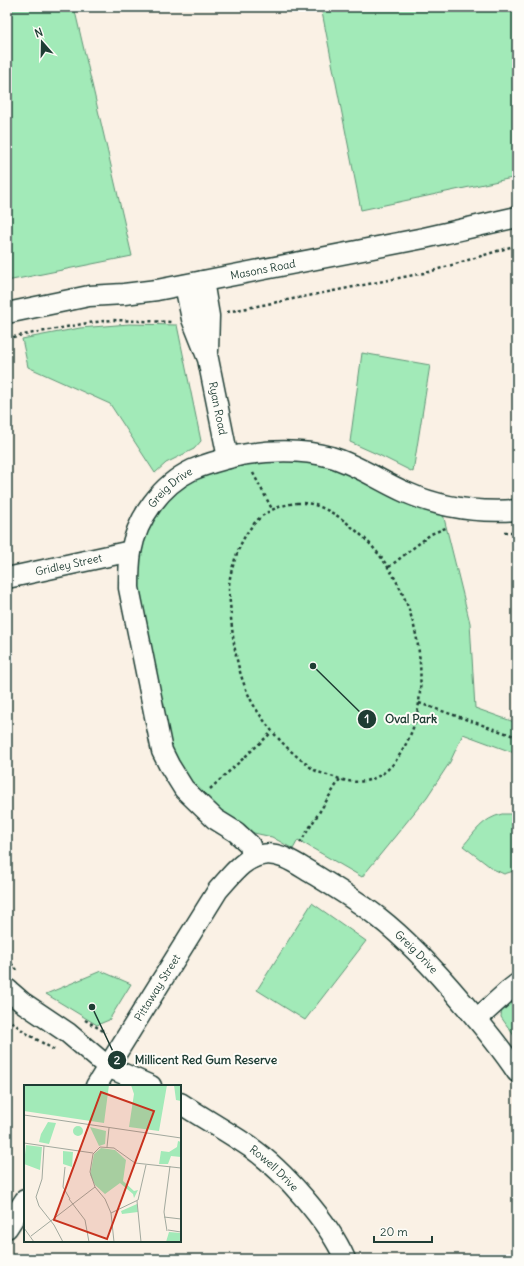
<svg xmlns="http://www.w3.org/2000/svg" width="524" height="1266" viewBox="0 0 524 1266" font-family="Delius,sans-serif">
<rect width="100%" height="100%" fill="#faf1e5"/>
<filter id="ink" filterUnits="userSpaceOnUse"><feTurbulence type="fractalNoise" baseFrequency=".025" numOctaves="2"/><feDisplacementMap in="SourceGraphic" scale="8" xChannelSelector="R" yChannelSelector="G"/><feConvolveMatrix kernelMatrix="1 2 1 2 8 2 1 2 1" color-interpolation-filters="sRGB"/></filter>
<g filter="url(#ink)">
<g fill="#a2eab8" stroke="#609476">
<polygon points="7,7 74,7 132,256 7,281"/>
<polygon points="321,7 517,7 517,177 361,210"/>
<polygon points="129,324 177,325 201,441 194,449 166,463 155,473 110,404 28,367 22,339 80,328"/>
<polygon points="362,353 430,365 413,472 379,455 350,442"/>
<polygon points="268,460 314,462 337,468 443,514 470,623 475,708 517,723 517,754 463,734 450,762 427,797 362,877 298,840 293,849 272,837 245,831 236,825 193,786 173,753 137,589 137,560 143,538 153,516 165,501 180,489 198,478 217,471"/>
<path d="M502 814H512L517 816V870L504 874 493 869 463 846C476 831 482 819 502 814Z"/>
<polygon points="312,903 366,941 305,1020 257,990"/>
<polygon points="101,971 131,984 109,1020 97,1025 46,994"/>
<polygon points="517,998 517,1040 501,1017 502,1006 510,1000"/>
</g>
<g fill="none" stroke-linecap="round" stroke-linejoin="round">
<g stroke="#1f3d34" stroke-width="23">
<g id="minor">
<polyline points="203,281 209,316 208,351"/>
<path id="s1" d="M185 285 192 319 208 359 228 458"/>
<path id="s2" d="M7 313 89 296 124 294 157 290 424 238 517 217"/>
<path id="s3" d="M7 578 131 551"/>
<path id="s4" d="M252 858 250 845 236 832 215 819 184 789 169 765 162 751 129 588C129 576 129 564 131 552 137 518 161 485 192 470 208 463 224 459 241 455 271 450 301 449 331 457 358 465 380 481 405 492 441 508 478 513 517 510"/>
<polyline points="7,989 22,1002 68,1033 108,1067 151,1086"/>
<polyline points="477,1019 508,991 517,984"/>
<path id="s5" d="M96 1086 218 890C231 876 243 858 262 855 281 851 299 866 315 875 336 888 358 901 378 917 410 942 437 972 463 1003 482 1025 501 1048 517 1072"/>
<path id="s6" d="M180 1103C203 1118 228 1132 250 1147 283 1170 329 1222 345 1259"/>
<polyline points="7,1228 25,1200"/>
</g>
</g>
<g stroke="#1f3d34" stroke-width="2.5" stroke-dasharray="3 3" stroke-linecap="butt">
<polyline points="227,312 429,272 517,245"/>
<polyline points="7,338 88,323 112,320 173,322"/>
<polyline points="253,473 272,509"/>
<path d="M297 503C303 503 309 503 315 505 329 510 342 518 353 528 403 569 427 638 419 702 417 723 407 746 394 763 379 781 359 786 337 778 331 776 323 774 316 771 312 769 308 765 304 762 283 746 267 727 253 704 238 676 234 649 231 618 231 608 229 598 229 588 229 578 232 569 235 559 246 527 262 507 297 503Z"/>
<polyline points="504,532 517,532"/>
<polyline points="389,567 431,534 448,527"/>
<polyline points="419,703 517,737"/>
<polyline points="210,789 272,732"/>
<polyline points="300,843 340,779"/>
<polyline points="7,959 18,971"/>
<polyline points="7,1018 26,1033 56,1051"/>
<polyline points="85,1020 105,1032 105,1033"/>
</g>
<use href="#minor" stroke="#fdfcf7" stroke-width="20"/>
</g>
</g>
<g text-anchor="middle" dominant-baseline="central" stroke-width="4" stroke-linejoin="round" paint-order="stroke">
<g font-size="11" fill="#1f3d34" stroke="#fdfcf7">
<text stroke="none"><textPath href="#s2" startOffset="260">Masons Road</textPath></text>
<text stroke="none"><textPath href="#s1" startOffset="128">Ryan Road</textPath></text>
<text stroke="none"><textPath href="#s4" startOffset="424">Greig Drive</textPath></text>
<text stroke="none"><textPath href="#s3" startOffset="63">Gridley Street</textPath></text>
<text stroke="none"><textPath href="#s5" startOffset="474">Greig Drive</textPath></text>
<text stroke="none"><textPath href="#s5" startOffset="116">Pittaway Street</textPath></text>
<text stroke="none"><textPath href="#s6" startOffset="115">Rowell Drive</textPath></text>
</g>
</g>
<g transform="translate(24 1085)">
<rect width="157" height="157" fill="#faf1e5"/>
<path d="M0 0H85L80 38 0 26ZM107 0H143L135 46 105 42 110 9ZM150 0H157V16L152 15ZM24 37 32 38 25 59 15 57 17 49ZM49 46a5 5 0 1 1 10 0a5 5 0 1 1-10 0ZM66 42 82 46 81 59 75 61ZM154 56 157 57V72L147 71 144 79H135L137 66 145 67 153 62ZM2 60 18 62 16 85 0 79ZM77 63 91 65 102 75 99 96 110 106 114 105 110 113 109 109 96 98 81 109 71 100 66 90 70 69ZM39 66 49 67 48 82 39 79ZM113 119 114 127 98 129 97 126ZM145 147 157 148V157H142Z" fill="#a2eab8"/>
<path fill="none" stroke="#a2a99e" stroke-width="1" d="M0 30 157 53M0 58 69 68M20 61 18 94 12 112 15 121 30 140M83 62 85 43M41 82 39 102 46 114M71 102 66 87 69 69 76 62 90 63 111 78 157 83M45 114 61 135 65 157M113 116 117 157M87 128 114 115 122 80M140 132 157 134M30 140 39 157M0 143 10 157M144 145 157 147M143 146 140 127 146 81M7 151 71 102 81 114 87 128 90 157"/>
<path fill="#c8321e" fill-opacity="0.15" stroke="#c8321e" stroke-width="2" d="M77 7 130 26 83 154 30 135Z"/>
<rect width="157" height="157" fill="none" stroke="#1f3d34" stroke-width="2"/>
</g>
<path fill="none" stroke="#1f3d34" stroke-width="1.5" d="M313 666L367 719M92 1007L117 1060"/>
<g fill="#1f3d34" stroke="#fdfcf7" stroke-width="1.5">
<circle cx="313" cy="666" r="4"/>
<circle cx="92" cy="1007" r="4"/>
<circle cx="367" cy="719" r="10"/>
<circle cx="117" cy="1060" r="10"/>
</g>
<g font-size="12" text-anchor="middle" font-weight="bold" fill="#fff">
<text x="367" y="723">1</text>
<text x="117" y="1064">2</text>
</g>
<g font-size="12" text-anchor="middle" font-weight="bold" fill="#1f3d34" stroke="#fdfcf7" stroke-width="4" stroke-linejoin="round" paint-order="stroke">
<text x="411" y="723">Oval Park</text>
<text x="206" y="1064">Millicent Red Gum Reserve</text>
</g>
<rect width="524" height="1266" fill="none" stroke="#fdfcf7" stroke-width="24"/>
<rect x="12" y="12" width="500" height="1242" fill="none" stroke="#1f3d34" stroke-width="1.5" filter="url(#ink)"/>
<g transform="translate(42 42) rotate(340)" stroke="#fdfcf7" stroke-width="3" paint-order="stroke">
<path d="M0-3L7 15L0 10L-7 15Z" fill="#1f3d34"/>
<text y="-6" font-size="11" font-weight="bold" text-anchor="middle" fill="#1f3d34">N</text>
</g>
<path d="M374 1236v6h58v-6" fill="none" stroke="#1f3d34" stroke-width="2"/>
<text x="380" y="1236" font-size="12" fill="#1f3d34" stroke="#fdfcf7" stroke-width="3" paint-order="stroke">20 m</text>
</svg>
